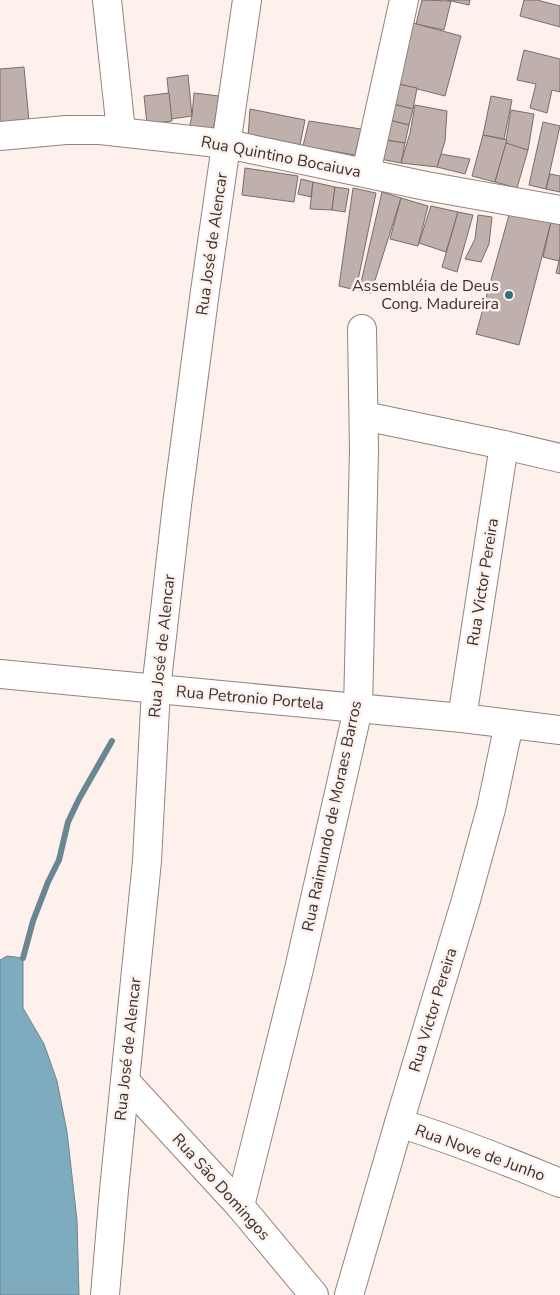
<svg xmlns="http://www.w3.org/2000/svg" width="560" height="1295" viewBox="0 0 560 1295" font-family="'Nunito Sans',sans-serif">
<rect width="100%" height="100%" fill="#fef1ec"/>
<polygon fill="#7fabbe" stroke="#698693" points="7,956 23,958 23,1008 44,1044 57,1081 67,1132 77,1220 79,1295 0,1295 0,960"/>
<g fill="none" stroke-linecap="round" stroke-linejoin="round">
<polyline stroke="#698693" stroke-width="6" points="23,958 33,921 48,882 59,860 68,822 79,799 112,741"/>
</g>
<g fill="#bfb0ab" stroke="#7a6c67">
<polygon points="422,0 451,1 444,30 416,24"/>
<polygon points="447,0 470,0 469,5"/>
<polygon points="524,0 537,0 560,6 560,27 520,16"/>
<polygon points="413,23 461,36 445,96 398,84"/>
<polygon points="524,50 560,59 560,92 552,90 547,113 530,108 536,84 517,80"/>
<polygon points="24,67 29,121 0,123 0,69"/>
<polygon points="188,75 192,116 171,119 167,78"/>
<polygon points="398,84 417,88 413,109 393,104"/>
<polygon points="169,93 172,121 147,124 144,96"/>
<polygon points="194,93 219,96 213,131 189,128 192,116"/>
<polygon points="491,96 512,100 504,139 483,135"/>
<polygon points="393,104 413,109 409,125 389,120"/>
<polygon points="415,105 447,111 445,141 437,167 401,163 410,133"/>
<polygon points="250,109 305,120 300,145 248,137"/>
<polygon points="511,110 534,114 528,150 505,146"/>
<polygon points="389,120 409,125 405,143 385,140"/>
<polygon points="309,121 361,129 355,155 303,146"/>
<polygon points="543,122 560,126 546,189 529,185"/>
<polygon points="483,135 507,140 495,182 472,176"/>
<polygon points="385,140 405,143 401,163 380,159"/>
<polygon points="506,143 528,150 517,188 495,182"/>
<polygon points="441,154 470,159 465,174 437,167"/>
<polygon points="245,168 298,176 294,202 242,195"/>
<polygon points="550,174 560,176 560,192 546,189"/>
<polygon points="301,179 313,182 311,197 298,194"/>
<polygon points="313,182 335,187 332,210 310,209"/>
<polygon points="335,187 349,189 345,212 332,210"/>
<polygon points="353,188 376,193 356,290 339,286"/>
<polygon points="382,192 401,198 371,293 359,291"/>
<polygon points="401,198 428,206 418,246 390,239"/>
<polygon points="431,206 458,212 446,252 419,243"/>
<polygon points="458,212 473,215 457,272 442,267"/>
<polygon points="478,215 492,217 489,244 481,262 465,259 475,239"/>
<polygon points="509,215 551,222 519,345 476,334"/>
<polygon points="551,222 560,224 560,256 559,261 543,257"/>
<polygon points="560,257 560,274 556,273"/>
</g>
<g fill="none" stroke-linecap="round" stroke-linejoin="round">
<g stroke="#91837e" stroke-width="30">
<g id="minor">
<polyline points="107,0 121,131"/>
<polyline points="0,136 66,130 100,130 227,144 426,186 560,210"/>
<polyline points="366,173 404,0"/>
<polyline points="364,416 504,445 560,458"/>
<polyline points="0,674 462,718 560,730"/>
<polyline points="462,718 504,445"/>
<polyline points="125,1081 240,1206 314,1295"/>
<path d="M399 1123C454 1140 507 1161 560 1183"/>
<polyline points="240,1206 299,969 358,709 364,450 362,329"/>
<polyline points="105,1295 114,1190 147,861 156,689 177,505 205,291 247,0"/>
<polyline points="349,1295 399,1123 466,900 491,809 509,724"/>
</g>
</g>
<use href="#minor" stroke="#fff" stroke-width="28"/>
</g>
<circle fill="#326f86" stroke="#fef1ec" stroke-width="2" cx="509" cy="295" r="5"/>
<g text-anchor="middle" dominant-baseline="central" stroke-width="5" stroke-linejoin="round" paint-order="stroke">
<g font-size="16" fill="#37312f" stroke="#fef1ec">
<text transform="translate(281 157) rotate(11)">Rua Quintino Bocaiuva</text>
<text transform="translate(212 244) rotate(-82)">Rua José de Alencar</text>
<text transform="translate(483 582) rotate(-81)">Rua Victor Pereira</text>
<text transform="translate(162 646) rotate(-84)">Rua José de Alencar</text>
<text transform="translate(250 698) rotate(5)">Rua Petronio Portela</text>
<text transform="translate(332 816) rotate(-78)">Rua Raimundo de Moraes Barros</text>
<text transform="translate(433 1010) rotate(-73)">Rua Victor Pereira</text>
<text transform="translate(128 1049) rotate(-84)">Rua José de Alencar</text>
<text transform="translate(480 1153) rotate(20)">Rua Nove de Junho</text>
<text transform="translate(221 1187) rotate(48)">Rua São Domingos</text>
</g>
<g font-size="16" fill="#37312f" stroke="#fef1ec" text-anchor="end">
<text x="499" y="286">Assembléia de Deus<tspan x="499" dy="18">Cong. Madureira</tspan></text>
</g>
</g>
</svg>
